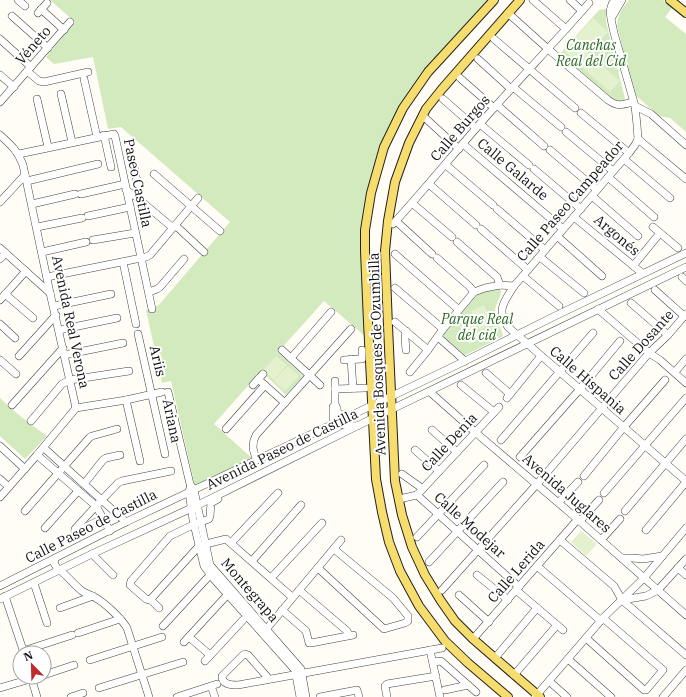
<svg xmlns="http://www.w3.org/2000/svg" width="686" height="697" viewBox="0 0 686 697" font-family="'IBM Plex Serif',serif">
<rect width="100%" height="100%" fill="#fffdf5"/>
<g fill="#d2eabe">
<polygon points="50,0 488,0 446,48 395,117 366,199 365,336 324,301 278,352 303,376 286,395 261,371 214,424 253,459 195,486 171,381 162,383 146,310 158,306 230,222 121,127 108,129 93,57 54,64 46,57 75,22"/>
<path d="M629 0H663L672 8 665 17 686 34V132L670 118 659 116 634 94 617 25C618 15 622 8 629 0Z"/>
<polygon points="606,9 606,22 625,99 622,101 613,100 560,54 599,10"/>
<path d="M499 289 501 291C501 297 496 303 495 310 494 321 501 326 503 335L502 337 465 355 444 337V334L476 296 485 291Z"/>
<path d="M0 398C14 412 30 424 47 436L25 459 0 436Z"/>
</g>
<g fill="#e4f1cf">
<polygon points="593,18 608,32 588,53 620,81 610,92 564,51"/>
<polygon points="484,305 493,323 480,330 471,311"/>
<polygon points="473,320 481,338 469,344 460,326"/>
<polygon points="276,356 287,365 274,380 263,370"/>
<polygon points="288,366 299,376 285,391 274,381"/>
<polygon points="581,531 597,544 586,556 571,542"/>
</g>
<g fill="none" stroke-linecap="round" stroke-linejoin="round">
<g stroke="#444" stroke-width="8">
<g id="minor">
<polyline points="18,0 25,6"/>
<polyline points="533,0 566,29"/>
<polyline points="570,0 582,11"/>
<path d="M615 0 612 4 610 11 611 19 614 33 635 106 637 125 638 139 635 145 629 153 514 286C504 302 496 310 508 327L686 481"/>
<polyline points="41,9 64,30"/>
<polyline points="38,13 47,3"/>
<path d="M508 13 548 49 608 100C618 107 622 105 633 102"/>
<polyline points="12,16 48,48"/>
<polyline points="612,17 622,0"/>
<polyline points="0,39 31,67"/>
<polyline points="494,39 575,108"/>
<polyline points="478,59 511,89"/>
<polyline points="27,71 39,81 44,82 88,72"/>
<polyline points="0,75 14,87"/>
<polyline points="460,78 494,108"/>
<polyline points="84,79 97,137"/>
<polyline points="513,87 561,127"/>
<polyline points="61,94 72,142"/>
<polyline points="37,99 48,147"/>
<polyline points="443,99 476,128"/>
<polyline points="0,102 70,22"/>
<polyline points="497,105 544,146"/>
<polyline points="635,106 651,114 686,145"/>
<polyline points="581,113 629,153"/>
<polyline points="423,116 459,149"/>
<polyline points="480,124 529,165"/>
<polyline points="566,132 613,171"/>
<path d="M0 135C12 146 17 150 23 165L50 293 76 408"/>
<polyline points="104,135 111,167"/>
<polyline points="638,139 686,179"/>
<polyline points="463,144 563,229"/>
<polyline points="550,150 597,190"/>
<polyline points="19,154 114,134 115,136 152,309"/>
<polyline points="624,159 670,198"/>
<polyline points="133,162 138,186 135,196"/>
<polyline points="446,165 493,205"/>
<polyline points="534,169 581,209"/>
<polyline points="154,174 220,231"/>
<polyline points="608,177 654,217"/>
<polyline points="27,181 98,164"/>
<polyline points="429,184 476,225"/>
<polyline points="126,190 135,196 173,228"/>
<polyline points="81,194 125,184"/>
<polyline points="592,196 638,236"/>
<polyline points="0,202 25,175"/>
<polyline points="412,203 452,237"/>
<polyline points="32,204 75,194"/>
<polyline points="497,209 545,250"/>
<polyline points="88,216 130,207"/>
<polyline points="574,217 642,273"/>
<polyline points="396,221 432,254"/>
<path d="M393 224C427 187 459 147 493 109 524 74 558 39 589 3"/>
<polyline points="175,225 204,252"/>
<polyline points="37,227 82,218"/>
<polyline points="653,227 678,248"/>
<polyline points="481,229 528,270"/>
<polyline points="557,236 602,276"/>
<polyline points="93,240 135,233"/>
<polyline points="457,242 497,277 500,285"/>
<polyline points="0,248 50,293"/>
<polyline points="42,252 86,242"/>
<polyline points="395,254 459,310"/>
<polyline points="540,257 584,293"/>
<polyline points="437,258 469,286 474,292"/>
<polyline points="0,259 6,253"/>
<polyline points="123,262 136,324"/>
<polyline points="633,266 660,233"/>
<polyline points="523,276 559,306"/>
<polyline points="47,277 146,257 150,255 198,198"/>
<polyline points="682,277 686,281"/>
<polyline points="395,288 443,329"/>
<polyline points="655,290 684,316"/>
<polyline points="149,292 157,289 160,287 184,259"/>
<polyline points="5,294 33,318"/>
<polyline points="0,300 26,271"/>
<polyline points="631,303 668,335"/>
<polyline points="54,306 111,294"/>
<polyline points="598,309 649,353 660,360 686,383"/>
<polyline points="395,322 428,350"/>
<polyline points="0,324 15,338"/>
<polyline points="59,330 117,318"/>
<polyline points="406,331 405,338 406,350"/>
<polyline points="138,334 165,454"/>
<polyline points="438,337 465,361"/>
<polyline points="282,350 320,385"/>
<polyline points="64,355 123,343"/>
<polyline points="19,356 56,315"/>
<polyline points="291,358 331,312"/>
<polyline points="351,359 353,388"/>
<polyline points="0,360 16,374"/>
<polyline points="344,360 362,359 362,350"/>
<polyline points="410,372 428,350 443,329 474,292 485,288 500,285 514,286"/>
<polyline points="675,372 686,359"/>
<polyline points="486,373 510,394"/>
<polyline points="258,379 285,403"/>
<path d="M335 381V404C341 415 332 413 349 416"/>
<polyline points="253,385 263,374"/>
<polyline points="461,385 494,412"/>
<polyline points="335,389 365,388"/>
<polyline points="168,392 190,484 194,490 210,565 301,669 306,697"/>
<polyline points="430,392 475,432 575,517 686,615"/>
<polyline points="507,398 541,356"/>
<polyline points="126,400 140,461"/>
<polyline points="12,405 63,348"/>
<polyline points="333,407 333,424 357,426"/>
<polyline points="76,408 126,400 162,392"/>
<polyline points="31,421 62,384 70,380 129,371"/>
<polyline points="226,429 265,385"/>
<polyline points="432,430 457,452"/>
<polyline points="501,440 593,333"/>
<polyline points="0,446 25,469"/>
<polyline points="44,448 126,522"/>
<polyline points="415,450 439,471"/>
<polyline points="37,455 96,506 110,531"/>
<polyline points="520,457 580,389 620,341"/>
<path d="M257 460C253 451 251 445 256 435L351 329"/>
<polyline points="402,474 423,489"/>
<polyline points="584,476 623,428 665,380"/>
<polyline points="0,479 9,487"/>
<polyline points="84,484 103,460 106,458 120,455"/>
<polyline points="190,488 189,492 193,520 204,566 212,577 295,670 300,697"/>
<polyline points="604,493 686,398"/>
<polyline points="417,495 519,587"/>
<polyline points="417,495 499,407"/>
<polyline points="0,497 37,455 76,408"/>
<polyline points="218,499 211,503 210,516 209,519 195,524 170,536 131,581 130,585 146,599 150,600 199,546 206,544 226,539 292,597"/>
<polyline points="399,499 417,495"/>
<polyline points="559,502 578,482"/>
<polyline points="25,511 90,437 92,436 117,429"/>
<polyline points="625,511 686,439"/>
<polyline points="580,521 599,500"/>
<polyline points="45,528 78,491"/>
<polyline points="646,530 686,482"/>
<polyline points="75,531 75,529 96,506 118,483 122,481 171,471"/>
<polyline points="75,531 76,532 96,522"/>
<polyline points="417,537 484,465"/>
<polyline points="560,540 614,586 622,600 686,655"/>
<polyline points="601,540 620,519"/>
<polyline points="231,543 278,493"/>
<polyline points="92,554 113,575"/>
<polyline points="622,558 632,558 643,559 662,556"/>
<path d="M55 559 54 563 57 568C66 574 73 584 82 591 86 594 92 595 96 598 106 604 121 618 127 628L149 697"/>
<polyline points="252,561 301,505"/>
<polyline points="429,562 503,482"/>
<polyline points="537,566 601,621"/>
<polyline points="318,568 384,629 405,623 408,621 408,616 393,598 334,549"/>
<polyline points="678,568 686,575"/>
<polyline points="477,575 508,600"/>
<polyline points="271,578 322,523"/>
<polyline points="34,583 47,623"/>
<polyline points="0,586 126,522 392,396 465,361 555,316 686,253"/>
<polyline points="299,590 347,631 349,635"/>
<polyline points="442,590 537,484 649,353 668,335 686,314"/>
<polyline points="516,590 563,630"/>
<polyline points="459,595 489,622"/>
<polyline points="5,596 24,653"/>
<polyline points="0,599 92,554 198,505 357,426 686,267"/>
<polyline points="151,600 159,608"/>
<polyline points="622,600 646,596 658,590 686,559"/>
<polyline points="60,608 93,596"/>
<polyline points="282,610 306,631 309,643 311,643 353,635"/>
<polyline points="163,626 210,575"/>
<polyline points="264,632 341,540"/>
<polyline points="78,633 120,619"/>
<polyline points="189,637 210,655"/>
<polyline points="586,638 644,690 646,690 647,689 663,670 603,618"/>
<polyline points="473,639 578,519"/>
<polyline points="184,642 228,594"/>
<polyline points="430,650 440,697"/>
<polyline points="23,651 72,635"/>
<polyline points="495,658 537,608"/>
<polyline points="568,659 611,697"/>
<polyline points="90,660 162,637"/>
<polyline points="205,661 243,620"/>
<polyline points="433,662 441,661 476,692"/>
<polyline points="44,675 74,665"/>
<polyline points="514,675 557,625"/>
<polyline points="31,677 37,697"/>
<path d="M269 679 248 655 245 654 243 655 222 676C222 685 232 685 238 685L442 648"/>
<polyline points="549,681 567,697"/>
<polyline points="211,686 215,697"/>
<polyline points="0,688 37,677"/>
<polyline points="99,688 183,662"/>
<polyline points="445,690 468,685"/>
<polyline points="71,697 83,693"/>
<polyline points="177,697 217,684"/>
<polyline points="320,697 357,690 359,697"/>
<polyline points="387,697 385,686 387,684 436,676"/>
<polyline points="535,697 603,618 644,578 686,528"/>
<polyline points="663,697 686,670"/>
</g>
</g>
<g stroke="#222" stroke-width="10">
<g id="major">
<polyline points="494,0 428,72 403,108 384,147 371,193 365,230 365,251 368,322 376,479 382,512 389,542 400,571 419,606 445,641 468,663 508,697"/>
<polyline points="520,0 442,89 426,109 409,143 395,182 388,221 385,251 388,326 395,481 402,515 412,547 425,575 441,601 455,621 473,639 540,697"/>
<polyline points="670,0 686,13"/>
</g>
</g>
<use href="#minor" stroke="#fff" stroke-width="7"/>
<use href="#major" stroke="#f6dd6e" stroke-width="8"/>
</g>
<g text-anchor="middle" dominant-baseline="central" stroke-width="4" stroke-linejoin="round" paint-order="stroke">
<g font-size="14" fill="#111" stroke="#fff">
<text transform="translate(33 45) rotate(-49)">Véneto</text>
<text transform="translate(460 128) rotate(-49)">Calle Burgos</text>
<text transform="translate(513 169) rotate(40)">Calle Galarde</text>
<text transform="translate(138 183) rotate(78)">Paseo Castilla</text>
<text transform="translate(570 201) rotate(-49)">Calle Paseo Campeador</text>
<text transform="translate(617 235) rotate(40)">Argonés</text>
<text transform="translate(71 322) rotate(78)">Avenida Real Verona</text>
<text transform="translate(641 345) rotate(-48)">Calle Dosante</text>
<text transform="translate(377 354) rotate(-92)">Avenida Bosques de Ozumbilla</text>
<text transform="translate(158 361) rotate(77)">Ariis</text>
<text transform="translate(588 380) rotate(41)">Calle Hispania</text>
<text transform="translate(172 421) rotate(78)">Ariana</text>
<text transform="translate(449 442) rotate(-47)">Calle Denia</text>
<text transform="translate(282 449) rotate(-26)">Avenida Paseo de Castilla</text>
<text transform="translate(567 493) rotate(41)">Avenida Juglares</text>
<text transform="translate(470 525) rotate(42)">Calle Modejar</text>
<text transform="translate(91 526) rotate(-27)">Calle Paseo de Castilla</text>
<text transform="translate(516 571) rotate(-49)">Calle Lerida</text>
<text transform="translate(250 590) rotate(49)">Montegrapa</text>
</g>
<g font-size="14" font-style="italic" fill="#2b6921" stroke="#fff">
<text x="591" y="45">Canchas<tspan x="591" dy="16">Real del Cid</tspan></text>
<text x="477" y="319">Parque Real<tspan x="477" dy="16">del cid</tspan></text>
</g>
</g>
<g transform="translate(32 665) rotate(337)"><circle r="19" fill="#ffffff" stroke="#a0a0a0"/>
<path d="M0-3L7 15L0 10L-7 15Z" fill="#c02b29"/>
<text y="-6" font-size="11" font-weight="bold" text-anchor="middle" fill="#111111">N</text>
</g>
</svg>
